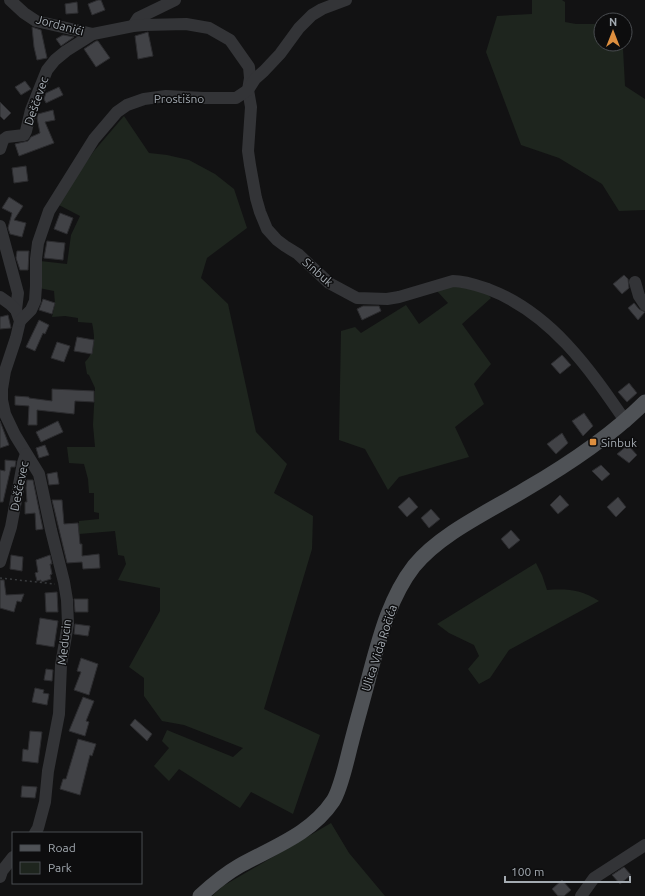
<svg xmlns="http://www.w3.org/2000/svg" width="645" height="896" viewBox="0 0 645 896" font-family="Ubuntu,sans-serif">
<rect width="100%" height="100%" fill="#121213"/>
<g fill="#1e251e">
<polygon points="532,0 562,0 565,2 565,22 576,24 595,24 601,30 601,44 617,44 623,49 625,86 645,99 645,210 619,211 602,184 559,158 521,145 486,52 497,16 532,14"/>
<path d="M124 116 149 153 167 155 189 160 215 174 234 189 247 228 207 258 201 278 228 304 256 432 287 464 274 493 313 516 312 549 264 709 320 735 293 814 251 792 240 808 179 769 169 781 154 766 169 748 162 741 167 730 233 757 243 748 184 725 162 721 144 696V678L129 667 160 611V588L118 580 126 564 124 556 118 555 115 531 79 534V521L99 519V513L94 512V493H89L88 479 84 464 69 463 67 447H95L93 425 95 388 89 375 87 374 85 362C96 351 95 336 92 323L78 322V318L65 316 52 317 55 304 54 291 39 288 40 261 67 264 71 235 80 216 57 204 94 151Z"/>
<polygon points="451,286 484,290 491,298 462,324 491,364 474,384 484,404 455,427 469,457 399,477 388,490 365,449 339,440 341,331 355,327 361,333 406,305 419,324 448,303 437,291"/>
<path d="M536 563 542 575 547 590C568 589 580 589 599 601L509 650 490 678 479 684 468 669 479 656 474 645 449 633 437 624Z"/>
<polygon points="331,823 349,853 385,896 212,896 223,886"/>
</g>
<g fill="#414246" stroke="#2c2c2f">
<polygon points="98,0 101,0 105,10 92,15 88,4"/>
<polygon points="77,2 78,13 66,14 65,4"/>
<polygon points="32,27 41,30 47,58 37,60 34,47"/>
<polygon points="148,32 153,56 138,59 135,36"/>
<polygon points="63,35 74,37 61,46 56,39"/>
<polygon points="96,41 98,41 110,58 96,67 84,49"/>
<polygon points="25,81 31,89 21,95 15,87"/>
<polygon points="59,87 63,95 46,103 44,99 46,93"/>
<polygon points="0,102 11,113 4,120 0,116"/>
<polygon points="53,110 55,120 45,122 54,143 19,156 15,144 28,141 31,137 40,133 37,118 38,114"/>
<polygon points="26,166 28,181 14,183 12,168"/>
<polygon points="9,197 23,206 14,220 26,223 22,237 10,234 8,228 12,213 2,208"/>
<polygon points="60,213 73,218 67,234 54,229"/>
<polygon points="47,241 65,243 63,260 44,258"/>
<polygon points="17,251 29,251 28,270 20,270 16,258"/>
<polygon points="624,275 628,279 629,288 622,294 613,284"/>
<polygon points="43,299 55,303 52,314 39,310"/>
<polygon points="634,303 639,309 645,312 638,320 628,308"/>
<polygon points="363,306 379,306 381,311 362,320 357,309"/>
<polygon points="8,315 11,328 0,329 0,317"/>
<polygon points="39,320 49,325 45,334 43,333 35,351 26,347"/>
<polygon points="77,337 94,340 92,354 74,351"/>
<polygon points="57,342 70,346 64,362 51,358"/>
<polygon points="562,355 571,365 560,374 551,364"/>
<polygon points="629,383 637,393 627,402 618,392"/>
<polygon points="52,389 94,391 94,402 75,401 74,414 37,410 37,425 28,425 29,406 15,405 15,396 29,397 29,398 52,401"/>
<polygon points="584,413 593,426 583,436 572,421"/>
<polygon points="0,421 9,445 0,448"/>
<polygon points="58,421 63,432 41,442 36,432"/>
<polygon points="562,433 568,443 556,454 547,444"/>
<polygon points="45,445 49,455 39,458 36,448"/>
<polygon points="628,445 637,455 629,463 617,454"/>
<polygon points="5,460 16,461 15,467 11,467 3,502 0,502 0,470 5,471"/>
<polygon points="601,465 610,474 602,481 592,471"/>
<polygon points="57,472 59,484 49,485 47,474"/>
<polygon points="27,480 33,480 43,529 36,530 35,513 25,514 25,502 27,502 26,488"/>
<polygon points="560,495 569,505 558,514 550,505"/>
<polygon points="409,497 418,507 407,517 398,507"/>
<polygon points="618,497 626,507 616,517 607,507"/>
<polygon points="52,500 62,500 64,524 78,523 80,544 82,544 82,556 99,554 100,568 83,569 82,562 67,563"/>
<polygon points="431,509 440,519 429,528 421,518"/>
<polygon points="511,530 520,540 509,549 501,539"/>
<polygon points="11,555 23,557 22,571 10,569"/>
<polygon points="50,555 52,564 50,564 52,574 50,575 51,579 41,582 41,580 37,581 35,573 38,572 36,560"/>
<polygon points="0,580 4,580 6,595 24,594 21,602 17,601 14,612 0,608"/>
<polygon points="57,592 58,612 46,612 45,593"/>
<polygon points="74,599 88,599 88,612 75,612"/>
<polygon points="40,618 58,621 54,647 36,644"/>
<polygon points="75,624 90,626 88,636 74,634"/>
<polygon points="81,658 98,664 89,695 74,690 81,672 77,671"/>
<polygon points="46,669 53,670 52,681 44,680"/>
<polygon points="35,688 44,690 43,693 49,694 47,705 32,702"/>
<polygon points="83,697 94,701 86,721 89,722 85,736 69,731"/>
<polygon points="135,719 152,734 147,741 130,725"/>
<polygon points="30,731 42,732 38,763 22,761 23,749 28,750"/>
<polygon points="78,739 96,744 92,756 90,755 80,795 60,789 63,779 66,779"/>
<polygon points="22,786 37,787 35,798 21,797"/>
<polygon points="624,867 631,875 620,884 612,875"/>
<polygon points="562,880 571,890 564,896 558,896 552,889"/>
</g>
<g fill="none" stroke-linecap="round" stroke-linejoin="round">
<polyline stroke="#393b3e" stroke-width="1.5" stroke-dasharray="2 3" stroke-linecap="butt" points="0,578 55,584"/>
<g stroke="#333437" stroke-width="12">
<polyline points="10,0 24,13 36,21 93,34"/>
<polyline points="133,26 138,18 175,0"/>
<path d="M0 149 3 140 7 137 24 135 26 131 31 110 47 70 55 60 66 51 93 34 133 26 144 25 186 24 209 28 230 40 249 67 250 78 248 90 251 107 248 151 250 165 256 198 260 212 267 229 277 240 285 246 298 254 329 283 357 298 387 299 399 297 453 281C465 281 476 285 488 289 551 313 589 368 626 422"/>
<polyline points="0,226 18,293 16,310"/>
<polyline points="635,282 639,296 645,305"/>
<polyline points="0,297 10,304 16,310 20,321 16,338 5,371 2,389 2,400 5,414 15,435 39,474 51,530 64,582 67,600 68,624 61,665 59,714 48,771 45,802 38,828 35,833"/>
<polyline points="20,321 31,310 35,301 36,286 36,259 38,243 49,211 94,139 117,112 127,105 144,99 166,96 203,98 236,98 248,90 255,79 264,71 280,54 299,28 312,15 322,9 346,0"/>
<polyline points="0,562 11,527 23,463 26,454"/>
<polyline points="0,877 2,871 13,857"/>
<polyline points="581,896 594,878 645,845"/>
</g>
<path stroke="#4f5256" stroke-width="15" d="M200 896C212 885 225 874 239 866 273 847 311 834 333 801 341 789 347 759 351 744 357 720 364 697 370 673 380 636 390 597 414 566 441 533 490 511 526 489 569 464 610 437 645 402"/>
</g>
<rect fill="#de8f3f" stroke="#0d0d0e" stroke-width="1.5" x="589" y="438" width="8" height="8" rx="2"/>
<g text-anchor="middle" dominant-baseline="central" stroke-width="3" stroke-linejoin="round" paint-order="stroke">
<g font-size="12" fill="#a4abb2" stroke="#0d0d0e">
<text transform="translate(60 25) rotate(15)">Jordanići</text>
<text x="179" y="98">Prostišno</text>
<text transform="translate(36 101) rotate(-71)">Deščevec</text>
<text transform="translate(318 272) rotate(41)">Sinbuk</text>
<text transform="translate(19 486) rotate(-78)">Deščevec</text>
<text transform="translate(64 642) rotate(-83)">Meducin</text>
<text transform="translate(379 648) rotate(-72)">Ulica Vida Ročića</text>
</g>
<g font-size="12" fill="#a4abb2" stroke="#0d0d0e" text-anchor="start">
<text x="601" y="442">Sinbuk</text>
</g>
</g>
<rect x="12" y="832" width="130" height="52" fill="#0d0d0e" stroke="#494c50"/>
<rect x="20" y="845" width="20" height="6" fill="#4f5256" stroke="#494c50"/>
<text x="48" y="852" font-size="12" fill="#a4abb2">Road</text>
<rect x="20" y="862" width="20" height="12" fill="#1e251e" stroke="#494c50"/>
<text x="48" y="872" font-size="12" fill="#a4abb2">Park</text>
<g transform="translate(613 32)"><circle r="19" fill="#0d0d0e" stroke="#494c50"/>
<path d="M0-3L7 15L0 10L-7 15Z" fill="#de8f3f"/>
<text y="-6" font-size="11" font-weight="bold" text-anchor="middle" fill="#a4abb2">N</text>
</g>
<path d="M505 876v6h125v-6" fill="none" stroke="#a4abb2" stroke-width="2"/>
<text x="511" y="876" font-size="12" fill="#a4abb2" stroke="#0d0d0e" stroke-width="3" paint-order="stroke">100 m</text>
</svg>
